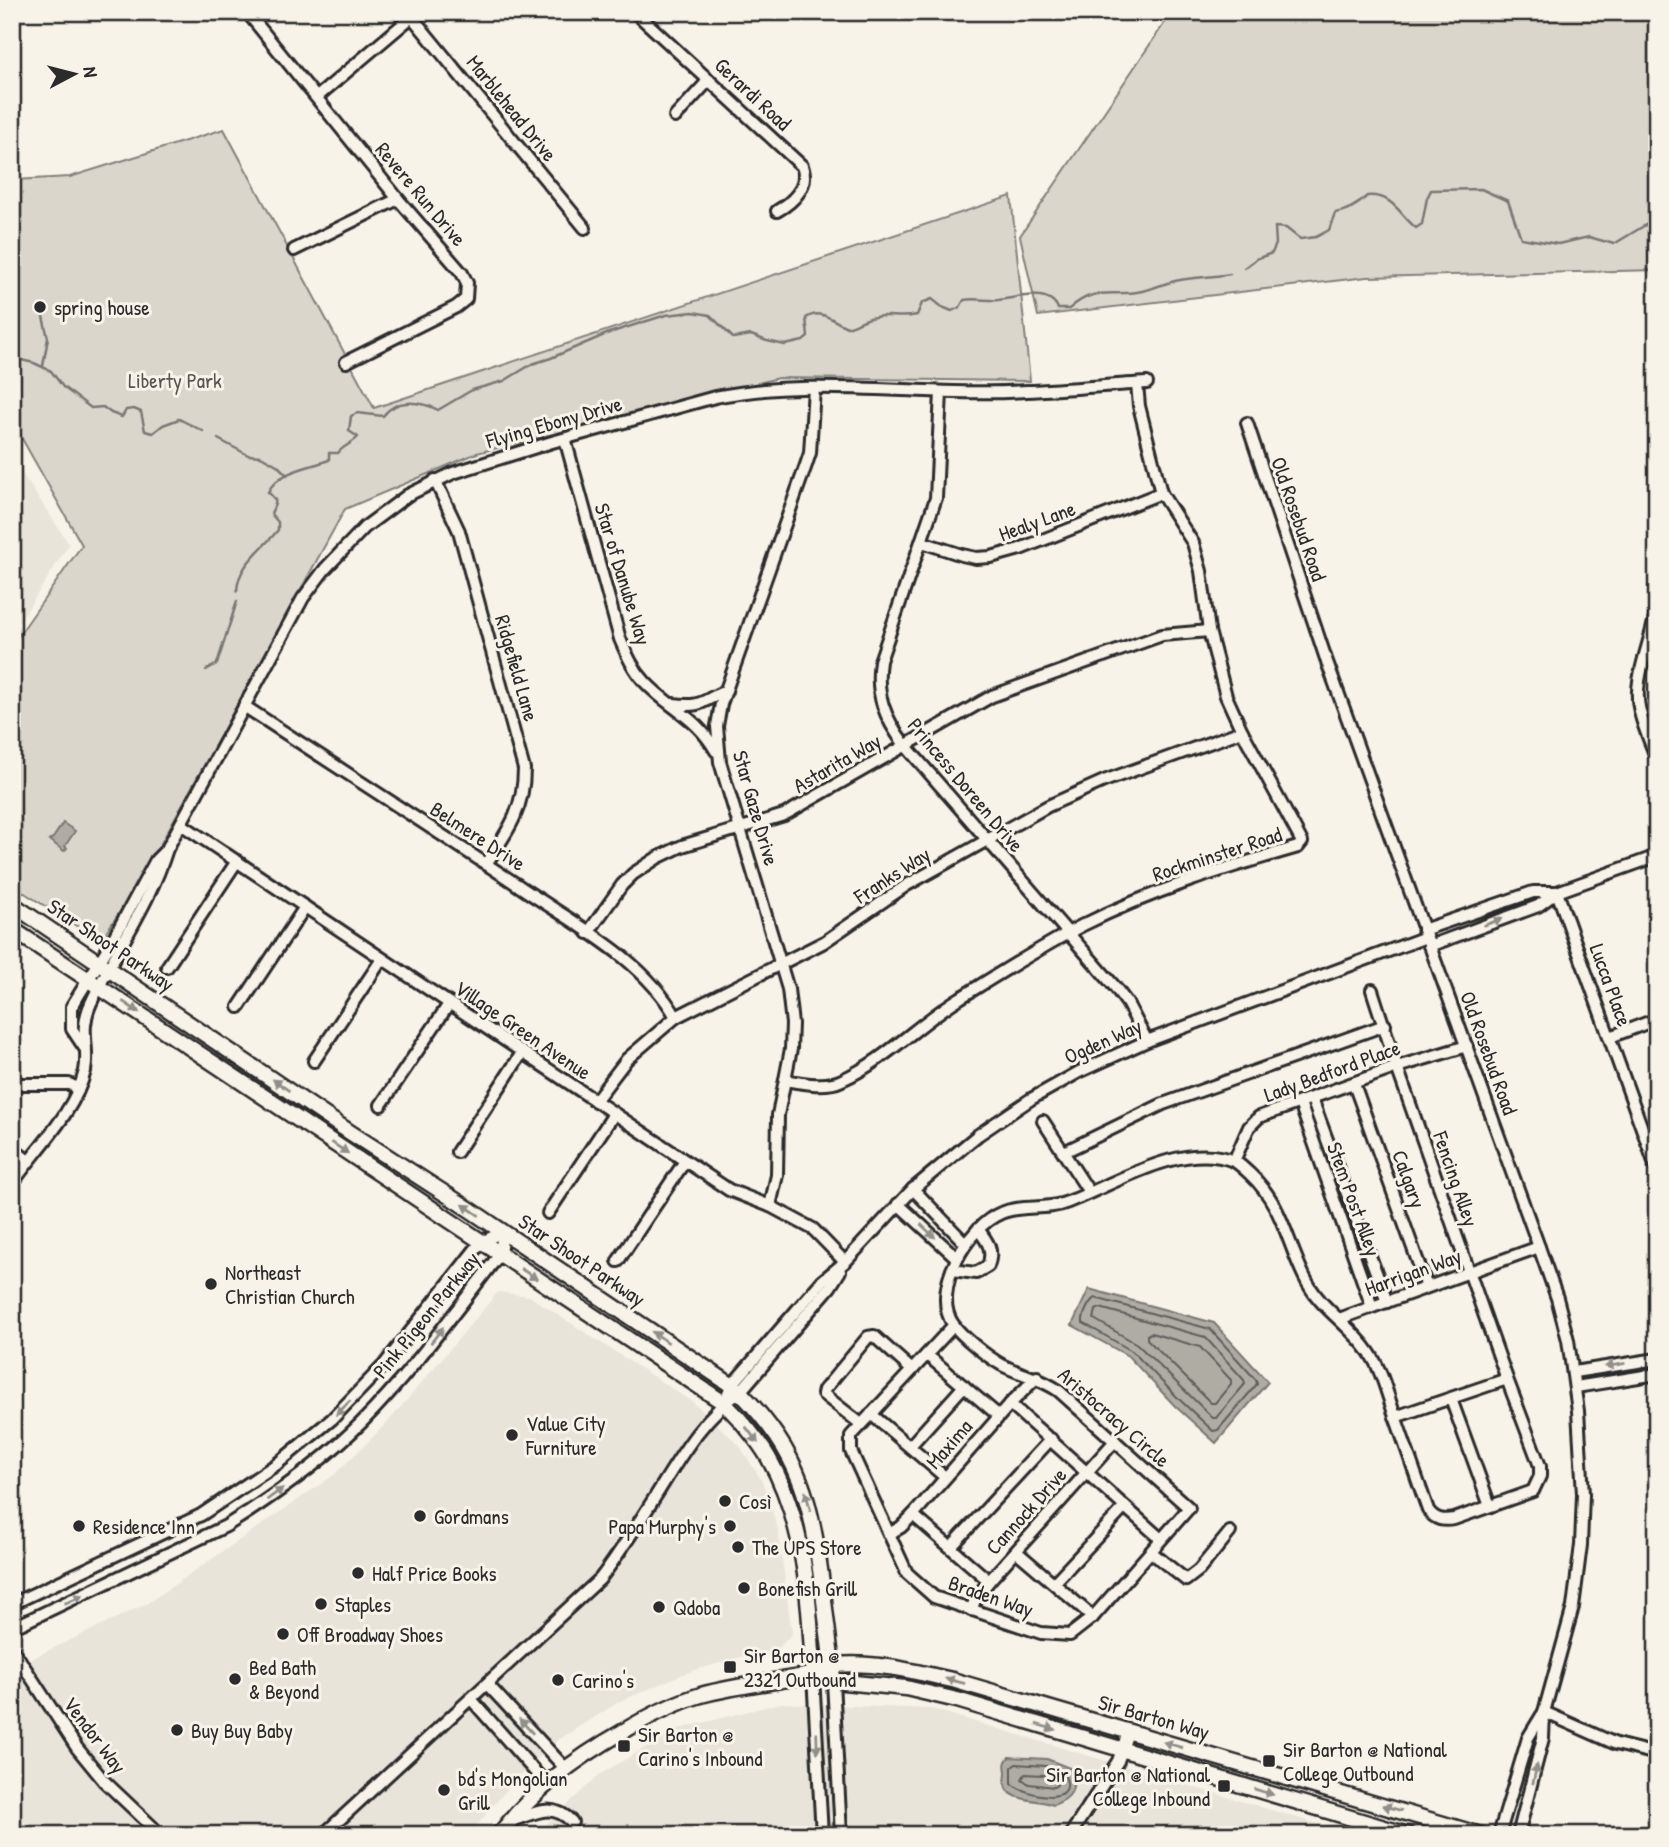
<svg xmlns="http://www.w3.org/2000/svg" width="1669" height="1847" viewBox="0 0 1669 1847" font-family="'Patrick Hand',sans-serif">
<rect width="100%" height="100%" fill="#f7f3e8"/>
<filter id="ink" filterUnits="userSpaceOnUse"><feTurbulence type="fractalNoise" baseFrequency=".0143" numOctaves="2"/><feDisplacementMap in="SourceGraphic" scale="14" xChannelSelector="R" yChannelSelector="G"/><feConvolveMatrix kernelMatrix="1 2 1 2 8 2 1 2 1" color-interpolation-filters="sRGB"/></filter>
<g filter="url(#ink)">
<g fill="#e8e4da">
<polygon points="12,458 69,544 12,634"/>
<polygon points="498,1292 529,1296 694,1403 739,1445 762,1481 778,1529 792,1634 776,1651 748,1655 685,1673 617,1703 558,1740 514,1781 469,1835 12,1835 12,1668 148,1603 334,1475 389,1421"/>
<polygon points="781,1703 932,1709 1355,1835 535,1835 599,1775 675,1730"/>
</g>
<g fill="#dad6cc" stroke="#82807c" stroke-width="2">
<polygon points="1172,12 1657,12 1657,270 1367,277 1038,316 1020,236"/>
<polygon points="224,129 374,408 1011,196 1030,381 778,378 477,453 345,509 138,885 100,941 12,885 12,645 82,545 12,421 12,176 14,180 70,177"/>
</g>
<g fill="#afaca4" stroke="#7a7874" stroke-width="2">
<polygon points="63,823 75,831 65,846 67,848 64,851 49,840 53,838"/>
<polygon points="1089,1289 1214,1323 1268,1382 1216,1443 1175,1406 1128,1356 1072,1325"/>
<path d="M1009 1757 1047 1759 1072 1769C1076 1789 1073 1798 1053 1805 1041 1799 1007 1802 1005 1784 1005 1780 1006 1776 1006 1772 1005 1765 1004 1763 1009 1757Z"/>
</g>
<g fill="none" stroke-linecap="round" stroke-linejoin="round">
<g stroke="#605f5b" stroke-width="2">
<path d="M1095 1298 1210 1329 1256 1380 1257 1384 1218 1430 1213 1431 1180 1400 1132 1351 1083 1323C1082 1316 1089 1301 1095 1298Z"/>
<polygon points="1100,1308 1205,1337 1244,1380 1245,1384 1216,1418 1213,1418 1137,1344 1094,1319 1096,1310"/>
<polygon points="1151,1333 1200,1347 1231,1380 1231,1384 1215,1403 1211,1403 1147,1339 1147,1335"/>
<path d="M1016 1764 1046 1766 1064 1774C1081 1808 1025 1795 1012 1784V1767Z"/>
<polygon points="1025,1774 1044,1775 1056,1780 1057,1785 1054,1787 1029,1784 1022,1779"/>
</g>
<g stroke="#7a7874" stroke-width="2.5">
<path d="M1244 268 1256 259 1272 253 1276 244 1275 227 1286 228 1300 239 1316 237 1329 230 1335 213C1348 211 1357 206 1367 196 1393 194 1398 213 1416 228L1422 224 1427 198 1431 190 1481 189 1508 201 1521 238 1558 244 1589 237 1614 244 1657 218"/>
<polyline points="41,308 48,338 43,366"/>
<polyline points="17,359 34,363 51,371 63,387 91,408 103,407 111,413 122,417 126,410 134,409 141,412 145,431 153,433 163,425 179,419 203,431"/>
<polyline points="218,439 248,455 261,456 277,465 287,475"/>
<path d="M237 591C238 564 263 549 278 530V522L271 514C275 501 280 504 268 492 278 471 308 468 329 460V453H338C344 445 352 444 358 437L349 431 351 416 357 413 383 416C396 398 420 401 438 410L472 390 504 381 532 364 551 358 609 333 666 315 693 312 710 315 733 338 751 335 767 341 785 345 803 341 808 337 806 318C822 308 832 321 847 327 856 325 865 318 875 317 889 314 899 319 917 315L922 303 932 299 942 307 952 311 960 307 964 300C976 298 987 301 998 300 1015 298 1051 287 1058 309H1069C1096 284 1113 298 1142 291 1155 288 1167 282 1180 280 1196 277 1213 277 1230 274"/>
<polyline points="206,670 217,664 237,601"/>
</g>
<g stroke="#2b2b2b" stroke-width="16">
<g id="street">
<polyline points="247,12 398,199 462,273 467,283 466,299 456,307 346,362"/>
<polyline points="408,12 585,228"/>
<path d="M635 12 802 166C810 186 793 202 777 211"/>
<polyline points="317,97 415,14"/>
<polyline points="675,117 709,80"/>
<polyline points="294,250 398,199"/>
<path d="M941 392 936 498 880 661C875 695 885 719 905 745L1115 987 1127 1003 1147 1041"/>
<polyline points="1247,423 1327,662 1539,1247 1557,1298 1568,1340 1578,1411 1583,1494 1581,1545 1573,1607 1544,1712 1543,1738 1518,1835"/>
<path d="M565 439 620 639C627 655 633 669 645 682 670 709 696 716 716 751"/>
<path d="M435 480 459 531 524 769C524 810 508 831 486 864"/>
<polyline points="922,542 962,555 976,558 991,557 1020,549 1161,493"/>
<path d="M1657 607C1653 636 1636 672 1638 700 1640 720 1650 741 1657 759"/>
<path d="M673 704C703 708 701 701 726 691"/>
<path d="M244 706C335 766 428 825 519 886 573 923 643 958 676 1017"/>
<polyline points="181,824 729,1190 770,1206 813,1229 845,1262"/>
<polyline points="1657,856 1557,892 1657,1170"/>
<polyline points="1423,930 1533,892 1557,892 1538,906 1429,946"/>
<polyline points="588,933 622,885 633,874 657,858 682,846 784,815 992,696 1162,635 1209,631"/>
<polyline points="167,967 237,861"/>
<polyline points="1372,990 1397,1067 1507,1379"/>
<polyline points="239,1007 305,907"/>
<polyline points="1610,1037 1657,1019"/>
<polyline points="84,1047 72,1029 72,1006 111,943 156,860 165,851"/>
<polyline points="314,1061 382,959"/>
<path d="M785 1080C802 1083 826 1088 842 1080 886 1060 919 1023 960 998 1000 973 1041 947 1083 925 1151 891 1225 868 1298 847L1302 842 1242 731 1226 696 1209 631 1201 571 1193 543 1161 493 1139 406 1137 384"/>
<polyline points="12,1084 69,1084 78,1088"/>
<polyline points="1354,1084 1427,1287"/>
<polyline points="1312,1099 1387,1302"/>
<polyline points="595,1101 627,1059 676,1017 824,942 907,885 1048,806 1104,781 1242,731"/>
<polyline points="1300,1103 1372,1307"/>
<polyline points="381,1105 449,1004"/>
<polyline points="1043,1121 1089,1192"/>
<polyline points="12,1148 28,1161"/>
<polyline points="457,1152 522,1053"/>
<polyline points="1064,1152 1163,1104 1385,1025"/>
<polyline points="1234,1161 1249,1127 1259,1117 1397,1067 1467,1046"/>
<path d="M12 1184C36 1149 74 1114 85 1071 90 1047 78 1031 91 1003 115 951 150 904 167 849L303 598 325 569 365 527 408 495 453 473 552 442 715 397C795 381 875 390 955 392 1019 394 1083 387 1147 383"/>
<polyline points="913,1189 966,1244"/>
<polyline points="898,1204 957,1258"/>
<polyline points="770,1206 777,1175 778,1115 791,1049 792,1024 788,989 720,762 717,726 721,704 806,465 810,453 814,388"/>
<polyline points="548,1213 614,1114"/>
<polyline points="618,1261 685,1161"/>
<path d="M952 1270 976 1273 988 1266C994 1250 988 1242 978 1229"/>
<polyline points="1339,1319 1539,1247"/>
<path d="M954 1325 851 1436V1451L907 1573 934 1597 1041 1633 1070 1635 1093 1617 1189 1508 1059 1391C1041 1378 1021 1375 1002 1365 988 1357 962 1337 953 1324 930 1291 968 1226 1001 1213 1022 1204 1046 1211 1068 1202 1116 1184 1181 1140 1234 1161 1240 1164 1245 1170 1250 1174 1282 1204 1286 1239 1304 1276 1320 1310 1348 1322 1369 1352 1382 1370 1387 1394 1395 1416 1406 1447 1417 1479 1428 1510 1435 1520 1443 1521 1454 1519L1533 1491 1540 1476V1466L1507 1379 1395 1417"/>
<polyline points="927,1355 999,1416"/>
<polyline points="1574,1372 1657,1359"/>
<polyline points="1576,1387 1657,1374"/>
<polyline points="1451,1399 1490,1506"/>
<polyline points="724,1403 732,1385 822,1281 845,1262 913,1189 978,1135 1031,1099 1079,1072 1147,1041 1426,937"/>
<polyline points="1010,1404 1161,1539"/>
<polyline points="871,1414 945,1477"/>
<polyline points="861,1424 823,1394 824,1390 868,1337 874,1336 912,1370"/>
<polyline points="910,1446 964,1386"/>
<polyline points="913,1515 989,1581"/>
<polyline points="889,1534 901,1527 913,1515 1010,1404 1037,1377"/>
<polyline points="951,1547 1051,1439"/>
<polyline points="1017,1552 1093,1617"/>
<polyline points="1151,1552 1186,1580 1199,1570 1230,1532"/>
<polyline points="1054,1583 1125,1507"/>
<polyline points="12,1604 201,1515 277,1464 332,1419 384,1365 481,1242 503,1232"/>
<polyline points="971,1610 976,1598 989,1581 1115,1441"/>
<path d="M12 1628 226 1526C274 1496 321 1463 361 1423 412 1372 455 1311 500 1254L503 1232"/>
<polyline points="12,1648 77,1748 104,1781 161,1835"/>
<polyline points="813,1675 822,1835"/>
<polyline points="833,1681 841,1835"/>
<polyline points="487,1684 565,1768"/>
<polyline points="471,1699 546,1784"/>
<polyline points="1544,1712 1616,1744 1657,1754"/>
<path d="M513 1820C536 1813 553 1802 572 1822"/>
<path d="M323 1835 600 1579C620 1553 637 1525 655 1497 679 1459 702 1417 740 1392L830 1287 840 1271"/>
<polyline points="1070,1835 1118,1761 1128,1732"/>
<polyline points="1499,1835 1528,1738 1542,1715"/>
</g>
</g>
<g stroke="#2b2b2b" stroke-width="19">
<g id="secondary">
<path d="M12 904 351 1133 469 1209 737 1389C803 1456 811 1501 823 1591 826 1621 831 1651 833 1681"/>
<path d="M12 929 724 1403C740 1419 756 1437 768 1457 805 1521 810 1602 813 1675"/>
<polyline points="824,1678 833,1681 906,1688 957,1700 1408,1835"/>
<path d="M499 1835C534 1789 575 1759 624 1731 649 1716 674 1703 701 1695 738 1685 774 1682 811 1675 819 1673 826 1666 835 1665 875 1661 918 1672 956 1681L1481 1835"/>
</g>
</g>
<use href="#street" stroke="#f7f3e8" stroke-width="10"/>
<use href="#secondary" stroke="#f7f3e8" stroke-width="14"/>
</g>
<defs><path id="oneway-solid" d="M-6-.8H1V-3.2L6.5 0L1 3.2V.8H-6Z" transform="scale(1.75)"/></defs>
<g fill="#918f8a">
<use href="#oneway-solid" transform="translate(1493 922) rotate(-20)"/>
<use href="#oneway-solid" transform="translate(131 1007) rotate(34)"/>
<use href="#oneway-solid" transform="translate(281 1085) rotate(-145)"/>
<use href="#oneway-solid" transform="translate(340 1148) rotate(34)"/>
<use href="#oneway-solid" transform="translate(471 1210) rotate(-146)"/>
<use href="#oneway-solid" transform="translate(928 1231) rotate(43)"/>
<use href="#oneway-solid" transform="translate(529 1274) rotate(33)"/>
<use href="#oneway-solid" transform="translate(437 1335) rotate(-52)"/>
<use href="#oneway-solid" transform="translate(660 1337) rotate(-146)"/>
<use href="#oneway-solid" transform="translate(1615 1365) rotate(171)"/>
<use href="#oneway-solid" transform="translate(343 1408) rotate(135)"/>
<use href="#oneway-solid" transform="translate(752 1435) rotate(53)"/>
<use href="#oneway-solid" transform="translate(275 1494) rotate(-36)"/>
<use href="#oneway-solid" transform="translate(808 1501) rotate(-106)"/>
<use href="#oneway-solid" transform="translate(74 1599) rotate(-25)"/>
<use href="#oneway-solid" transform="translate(955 1681) rotate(-166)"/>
<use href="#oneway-solid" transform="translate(526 1726) rotate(-133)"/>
<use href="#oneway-solid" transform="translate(1046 1727) rotate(16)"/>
<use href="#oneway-solid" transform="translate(817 1743) rotate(88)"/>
<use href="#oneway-solid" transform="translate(1173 1745) rotate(-164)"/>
<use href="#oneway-solid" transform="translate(1535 1774) rotate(-77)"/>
<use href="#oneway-solid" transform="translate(1264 1792) rotate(17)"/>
<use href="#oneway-solid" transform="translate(1392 1808) rotate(-164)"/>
</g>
</g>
<g fill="#2b2b2b" stroke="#f7f3e8" stroke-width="2.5">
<circle cx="40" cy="307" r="7"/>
<circle cx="211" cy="1284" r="7"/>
<circle cx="512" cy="1435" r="7"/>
<circle cx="725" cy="1501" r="7"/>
<circle cx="420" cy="1516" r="7"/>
<circle cx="79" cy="1526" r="7"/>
<circle cx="730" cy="1526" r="7"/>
<circle cx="738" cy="1547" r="7"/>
<circle cx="358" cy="1573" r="7"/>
<circle cx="744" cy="1588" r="7"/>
<circle cx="321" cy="1604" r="7"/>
<circle cx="659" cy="1607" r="7"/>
<circle cx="283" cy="1634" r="7"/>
<rect x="723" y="1660" width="14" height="14" rx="3.5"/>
<circle cx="235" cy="1679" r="7"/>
<circle cx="558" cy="1680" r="7"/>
<circle cx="177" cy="1730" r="7"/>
<rect x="617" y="1739" width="14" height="14" rx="3.5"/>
<rect x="1262" y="1754" width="14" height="14" rx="3.5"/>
<rect x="1217" y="1779" width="14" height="14" rx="3.5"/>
<circle cx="444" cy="1790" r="7"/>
</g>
<g text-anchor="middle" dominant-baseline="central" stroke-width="6" stroke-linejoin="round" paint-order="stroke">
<g font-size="21" fill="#2b2b2b" stroke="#f7f3e8">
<text transform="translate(753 94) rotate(43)">Gerardi Road</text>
<text transform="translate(512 108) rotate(51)">Marblehead Drive</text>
<text transform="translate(421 194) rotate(50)">Revere Run Drive</text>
<text transform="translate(554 422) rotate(-16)">Flying Ebony Drive</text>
<text transform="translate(1299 519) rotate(71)">Old Rosebud Road</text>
<text transform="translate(1037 521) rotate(-20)">Healy Lane</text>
<text transform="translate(623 574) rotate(73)">Star of Danube Way</text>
<text transform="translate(517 668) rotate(74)">Ridgefield Lane</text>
<text transform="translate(837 763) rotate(-30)">Astarita Way</text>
<text transform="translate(966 785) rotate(50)">Princess Doreen Drive</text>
<text transform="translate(756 808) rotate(74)">Star Gaze Drive</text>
<text transform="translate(478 836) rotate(33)">Belmere Drive</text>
<text transform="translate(1217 854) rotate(-18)">Rockminster Road</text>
<text transform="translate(892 875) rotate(-33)">Franks Way</text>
<text transform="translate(111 945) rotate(34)">Star Shoot Parkway</text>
<text transform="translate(1611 985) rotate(70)">Lucca Place</text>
<text transform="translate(523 1030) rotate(34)">Village Green Avenue</text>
<text transform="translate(1103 1041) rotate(-24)">Ogden Way</text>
<text transform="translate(1489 1053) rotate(70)">Old Rosebud Road</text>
<text transform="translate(1332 1071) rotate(-20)">Lady Bedford Place</text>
<text transform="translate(1409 1179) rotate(70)">Calgary</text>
<text transform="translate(1456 1179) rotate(71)">Fencing Alley</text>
<text transform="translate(1354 1199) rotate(70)">Stem Post Alley</text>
<text transform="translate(582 1260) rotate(34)">Star Shoot Parkway</text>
<text transform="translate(1413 1272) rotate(-20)">Harrigan Way</text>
<text transform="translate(426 1315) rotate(-51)">Pink Pigeon Parkway</text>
<text transform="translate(1114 1417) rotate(41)">Aristocracy Circle</text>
<text transform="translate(949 1444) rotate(-49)">Maxima</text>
<text transform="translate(1026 1511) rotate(-48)">Cannock Drive</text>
<text transform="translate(991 1596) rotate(19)">Braden Way</text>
<text transform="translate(1154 1717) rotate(16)">Sir Barton Way</text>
<text transform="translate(95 1735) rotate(53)">Vendor Way</text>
</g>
<g font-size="21" fill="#2b2b2b" stroke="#f7f3e8" text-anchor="start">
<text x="54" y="307">spring house</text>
<text x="225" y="1272">Northeast<tspan x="225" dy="24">Christian Church</tspan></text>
<text x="526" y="1423">Value City<tspan x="526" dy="24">Furniture</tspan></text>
<text x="739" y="1501">Così</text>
<text x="434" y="1516">Gordmans</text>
<text x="93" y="1526">Residence Inn</text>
<text x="716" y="1526" text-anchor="end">Papa Murphy's</text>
<text x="752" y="1547">The UPS Store</text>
<text x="372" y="1573">Half Price Books</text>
<text x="758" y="1588">Bonefish Grill</text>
<text x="335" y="1604">Staples</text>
<text x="673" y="1607">Qdoba</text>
<text x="297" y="1634">Off Broadway Shoes</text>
<text x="744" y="1655">Sir Barton @<tspan x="744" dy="24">2321 Outbound</tspan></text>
<text x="249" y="1667">Bed Bath<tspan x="249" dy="24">&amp; Beyond</tspan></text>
<text x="572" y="1680">Carino's</text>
<text x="191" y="1730">Buy Buy Baby</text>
<text x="638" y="1734">Sir Barton @<tspan x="638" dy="24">Carino's Inbound</tspan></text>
<text x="1283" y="1749">Sir Barton @ National<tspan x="1283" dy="24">College Outbound</tspan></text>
<text x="1210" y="1774" text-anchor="end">Sir Barton @ National<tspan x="1210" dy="24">College Inbound</tspan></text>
<text x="458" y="1778">bd's Mongolian<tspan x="458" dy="24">Grill</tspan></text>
</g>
<g font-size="21" fill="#575653" stroke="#f7f3e8">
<text x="175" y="380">Liberty Park</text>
</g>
</g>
<rect width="1669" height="1847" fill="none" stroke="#f7f3e8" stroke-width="42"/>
<rect x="21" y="21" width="1627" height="1805" fill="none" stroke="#2b2b2b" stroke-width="2.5" filter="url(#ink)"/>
<g transform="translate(74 74) rotate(83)" stroke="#f7f3e8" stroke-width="5" paint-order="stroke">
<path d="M0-5L12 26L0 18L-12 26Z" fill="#2b2b2b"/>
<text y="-10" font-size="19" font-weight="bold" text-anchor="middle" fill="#2b2b2b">N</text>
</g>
</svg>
